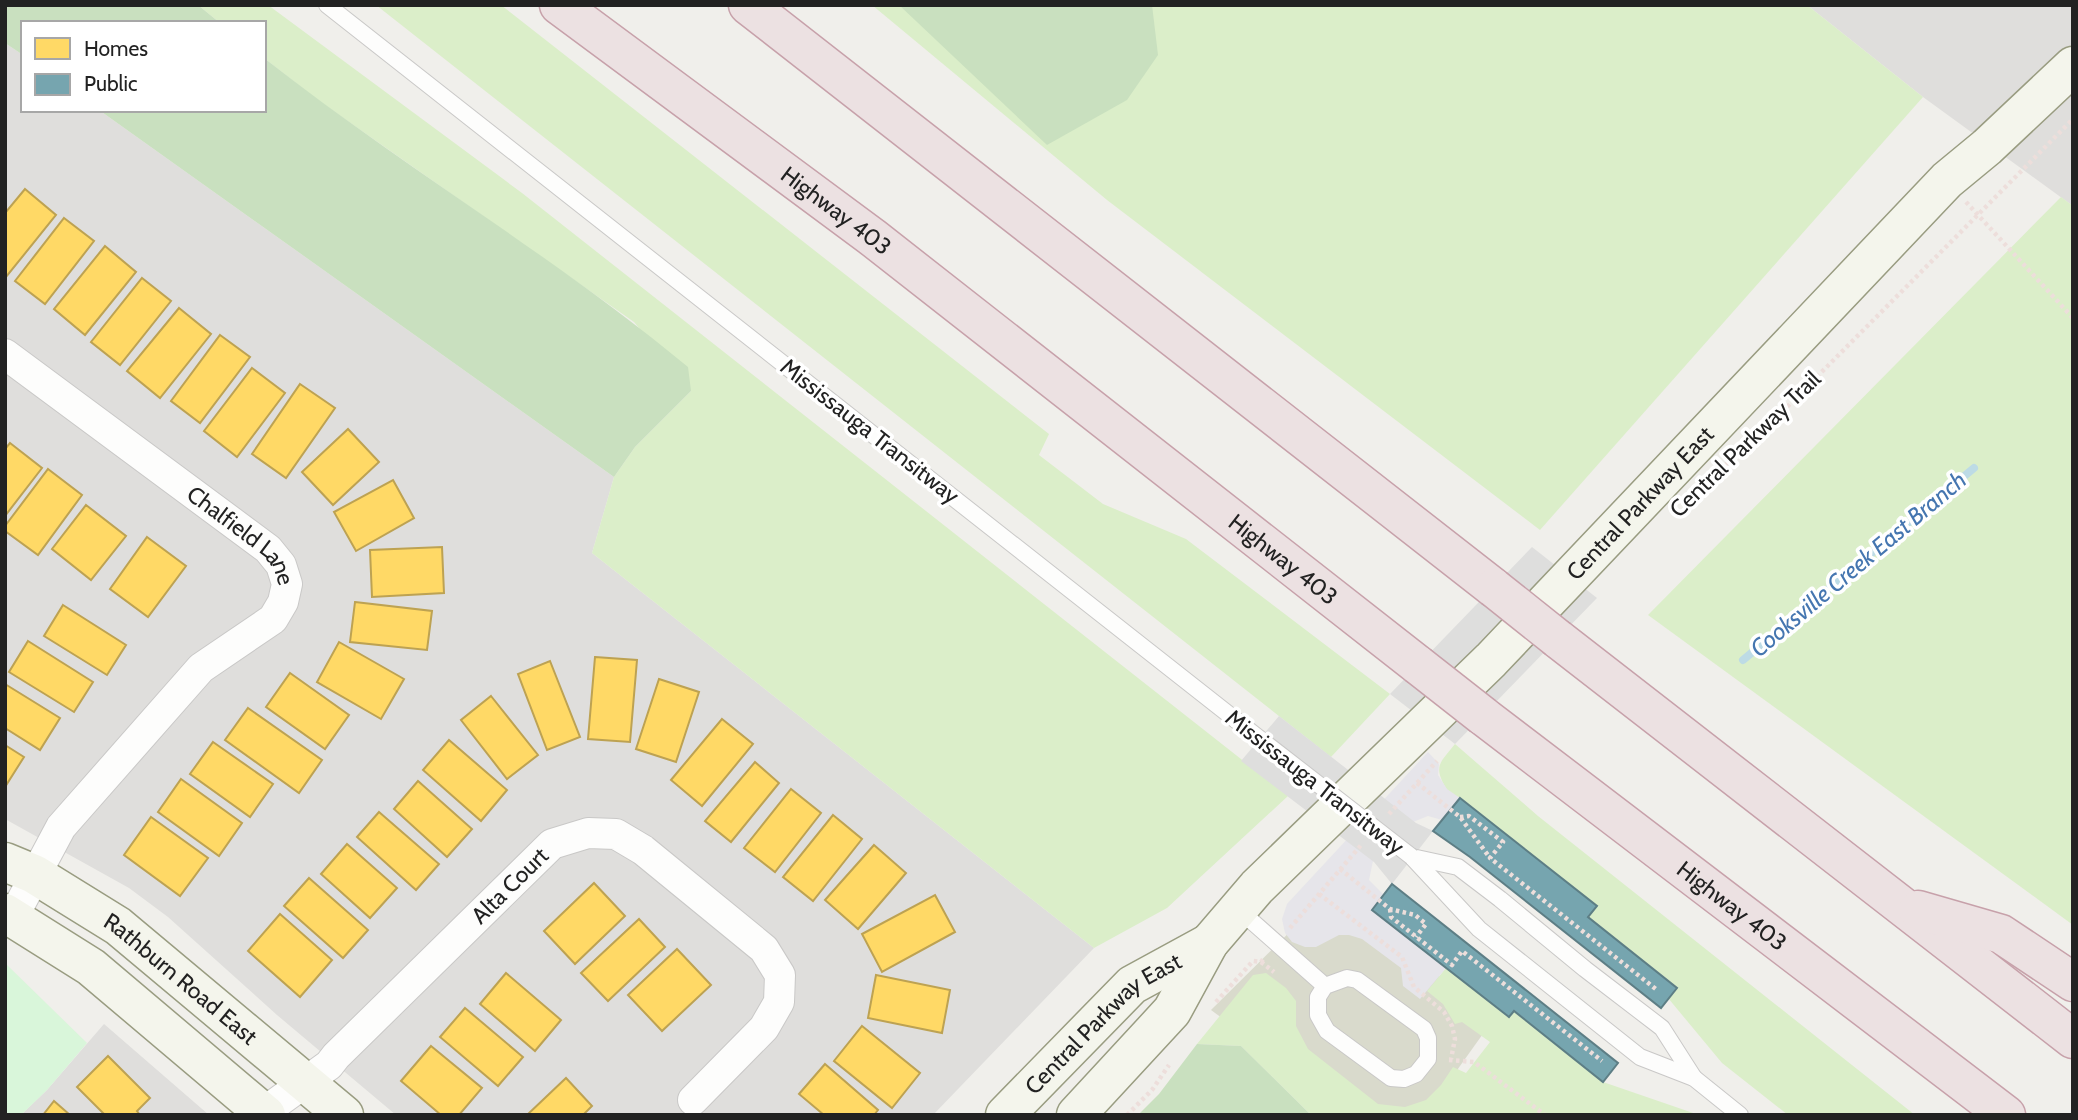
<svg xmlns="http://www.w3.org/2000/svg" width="2078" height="1120" viewBox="0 0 2078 1120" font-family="Cabin,sans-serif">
<rect width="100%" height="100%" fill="#f0efeb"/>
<g fill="#dfdedc">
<polygon points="1807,5 2073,5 2073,206 1923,97"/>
<polygon points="5,43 23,55 23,110 99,110 614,477 592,553 1094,948 933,1115 396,1115 277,1015 168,917 129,888 5,819"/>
<polygon points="104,1024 209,1115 21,1115 47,1090"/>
</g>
<polygon fill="#d9dacc" points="1315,907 1500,1010 1425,1115 1354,1115 1211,1010"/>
<g fill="#dbeec9">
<polygon points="198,5 268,5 522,193 1288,796 1167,908 1094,948 592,553 614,477 635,447 691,391 634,322 315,98 264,58 264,23 220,23"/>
<polygon points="376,5 501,5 1049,434 1039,455 1103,504 1186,539 1390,694 1331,757"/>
<polygon points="872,5 1807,5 1923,97 1540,530 1107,200"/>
<polygon points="2061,197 2073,206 2073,925 1648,615"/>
<path d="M1455 744 1538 816 1915 1115H1788L1722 1063 1668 998 1677 987 1588 917 1596 906 1447 790C1433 766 1439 764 1455 744Z"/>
<polygon points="1446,968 1508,1017 1514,1011 1603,1082 1699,1115 1311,1115 1241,1046 1197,1044 1253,975 1266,973 1286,988 1296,1001 1296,1026 1308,1049 1378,1104 1405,1107 1426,1100 1441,1085 1453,1067 1466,1073 1490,1042 1462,1022 1455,1024 1443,1004 1427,991"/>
</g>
<g fill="#c9e0bf">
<polygon points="5,5 198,5 220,23 23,23 23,55 5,43"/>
<polygon points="899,5 1152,5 1158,55 1127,100 1047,145"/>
<path d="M264 58C401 166 553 255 688 367L691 391 635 447 614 477 99 110H264Z"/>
<polygon points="1197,1044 1241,1046 1311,1115 1138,1115 1159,1094"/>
</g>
<polygon fill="#d9f6da" points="5,963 87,1043 47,1090 21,1115 5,1115"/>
<polygon fill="#e6e5ea" points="1428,752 1439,764 1438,775 1447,789 1460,798 1442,820 1428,816 1413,822 1373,861 1369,880 1384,895 1373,910 1446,968 1420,999 1403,986 1401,968 1362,939 1349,935 1339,935 1316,947 1305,947 1292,942 1285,933 1282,919 1287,904"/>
<g fill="#dededd">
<polygon points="1532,547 1597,598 1455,744 1390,694"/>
<polygon points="1279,716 1416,823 1433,831 1392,884 1374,862 1241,761"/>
</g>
<g fill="#ffd966" stroke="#bda252" stroke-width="2">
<polygon points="25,189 56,215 6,277 5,213"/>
<polygon points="64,218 94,241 45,304 15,281"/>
<polygon points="105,246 136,272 85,335 54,309"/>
<polygon points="142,278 171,301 120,365 91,342"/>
<polygon points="179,308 211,334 160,398 127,371"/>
<polygon points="220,335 250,357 200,423 171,401"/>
<polygon points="252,368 285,393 237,457 204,431"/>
<polygon points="300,384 335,408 286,478 252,454"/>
<polygon points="348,429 379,462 333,505 302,472"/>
<polygon points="10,443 42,468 5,516 5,449"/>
<polygon points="48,469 82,495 38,555 5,531 5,526"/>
<polygon points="393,480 414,518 356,551 334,512"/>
<polygon points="86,505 126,536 91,580 52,549"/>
<polygon points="147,537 186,566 148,617 110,589"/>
<polygon points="442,547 444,593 372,597 370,550"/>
<polygon points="355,602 432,611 427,650 350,642"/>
<polygon points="63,605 126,645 107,675 44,636"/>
<polygon points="28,641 93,682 74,712 9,672"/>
<polygon points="339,642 404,679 381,719 317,682"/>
<polygon points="595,657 637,660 630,742 588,739"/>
<polygon points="550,661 580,737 547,750 518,674"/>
<polygon points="290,673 349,715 325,749 266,707"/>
<polygon points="659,679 699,692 676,762 636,749"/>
<polygon points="5,684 60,718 40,750 5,728"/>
<polygon points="491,696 538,755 507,779 461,720"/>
<polygon points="248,708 322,760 299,793 225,740"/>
<polygon points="722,719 753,744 702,806 671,780"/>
<polygon points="449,740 507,790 481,821 423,770"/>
<polygon points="213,742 273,784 250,817 190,774"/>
<polygon points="5,745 24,757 5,787"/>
<polygon points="755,762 779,783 731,842 705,821"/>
<polygon points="181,779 242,823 219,856 158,812"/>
<polygon points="418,781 472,829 447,857 394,809"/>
<polygon points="791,789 821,813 775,872 744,848"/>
<polygon points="379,812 439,864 416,890 357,837"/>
<polygon points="833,815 862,839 813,901 783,877"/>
<polygon points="151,817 208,858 180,896 124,855"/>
<polygon points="347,844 397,888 370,918 321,874"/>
<polygon points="874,845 906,873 858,929 825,900"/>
<polygon points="309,878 368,930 343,958 284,906"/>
<polygon points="594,883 625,916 575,964 544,931"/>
<polygon points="935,895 955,932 882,972 862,934"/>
<polygon points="280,914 332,960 300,997 248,951"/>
<polygon points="639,919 665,947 608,1001 581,973"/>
<polygon points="677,949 711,985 662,1031 628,995"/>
<polygon points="506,973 561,1020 535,1051 480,1004"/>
<polygon points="876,975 950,990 942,1033 868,1018"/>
<polygon points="465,1008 523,1057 498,1086 440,1037"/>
<polygon points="862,1026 920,1073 892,1108 834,1061"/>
<polygon points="431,1046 482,1088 459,1115 441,1115 401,1081"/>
<polygon points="108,1056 150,1098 137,1111 140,1115 105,1115 77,1087"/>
<polygon points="825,1064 878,1110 874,1115 824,1115 799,1094"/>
<polygon points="566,1078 592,1106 583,1115 527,1115"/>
<polygon points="54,1101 70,1115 43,1115"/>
</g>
<g fill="#76a5af" stroke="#5d7e85" stroke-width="2">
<polygon points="1460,798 1597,906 1588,917 1677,988 1661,1008 1470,857 1433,831"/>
<polygon points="1392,884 1618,1063 1603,1082 1514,1011 1509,1017 1372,910"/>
</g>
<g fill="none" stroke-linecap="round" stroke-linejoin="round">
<polyline stroke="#bddbe5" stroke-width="8" points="1743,660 1974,468"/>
<g stroke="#c9c8c7" stroke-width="18">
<g id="lane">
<polyline points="327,5 1260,739"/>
<polyline points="1412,857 1479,929 1640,1057 1694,1078 1740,1115"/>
<polyline points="1412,857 1458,867 1500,899 1585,969 1662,1028 1694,1078"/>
<polyline points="1238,909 1325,986"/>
<polygon points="1347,978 1357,980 1424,1029 1428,1038 1428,1059 1416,1074 1404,1079 1391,1078 1327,1031 1318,1015 1318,997 1325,986"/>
</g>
</g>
<g stroke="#c9c8c7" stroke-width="32">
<g id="street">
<path id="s1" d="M5 354 268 549 281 565 287 584 283 602 273 619 201 668 61 827 13 917"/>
<path id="s2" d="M260 1115 329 1065 336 1056 552 844 588 833 616 834 643 850 764 949 780 975 779 1002 764 1028 693 1100"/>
</g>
</g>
<g stroke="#999c81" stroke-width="41">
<g id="secondary">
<path id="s3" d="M5 862 34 874 118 926 344 1115"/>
<polyline points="5,913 91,967 266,1115"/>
<path id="s4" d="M1005 1115 1132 985 1209 943"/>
<path id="s5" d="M1076 1115 1172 1011 1209 943 1257 887 1491 660 1947 180 1987 147 2073 66"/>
</g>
</g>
<g stroke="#c7a1aa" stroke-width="41">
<g id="highway">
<path id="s6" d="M559 5 872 237 1418 665"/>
<polyline points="748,5 1494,588"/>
<polyline points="1558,639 2073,1039"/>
<path id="s7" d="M1483 716 2006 1115"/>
<polyline points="1918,910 2001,934 2073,982"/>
</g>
</g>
<g stroke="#eddedb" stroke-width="4.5" stroke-dasharray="3.5 3.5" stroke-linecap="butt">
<polyline points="1966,202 2073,318"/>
<polyline points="1716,474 1775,419 2073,119"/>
<polyline points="1417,783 1460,817 1490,858"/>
<polyline points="1389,814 1437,761"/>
<polyline points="1460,817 1469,816 1503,842 1490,858 1657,990"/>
<polyline points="1340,869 1390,909 1415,915 1426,924 1416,937"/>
<polyline points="1319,894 1402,957 1414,987 1444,1012 1452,1026 1455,1039 1451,1059"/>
<polyline points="1390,909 1391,917 1452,965 1462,951 1602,1061"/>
<polyline points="1290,928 1362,844"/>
<polyline points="1261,962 1274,972"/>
<polyline points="1216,1002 1253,961 1261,962 1264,958"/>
<polyline points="1449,1060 1474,1062 1545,1115"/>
<polyline points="1127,1115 1152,1090 1169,1065"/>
</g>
<use href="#lane" stroke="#fdfdfc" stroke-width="16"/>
<use href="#street" stroke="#fdfdfc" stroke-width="30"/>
<use href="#secondary" stroke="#f4f5ec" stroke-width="38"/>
<use href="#highway" stroke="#ece1e2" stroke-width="38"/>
<g stroke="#c9c8c7" stroke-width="18" stroke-linecap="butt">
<polyline id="lane-bridge" points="1260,739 1412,857"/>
</g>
<g stroke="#c7a1aa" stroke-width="41" stroke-linecap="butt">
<g id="highway-bridge">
<polyline points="1494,588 1558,639"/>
<polyline points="1418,665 1483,716"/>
</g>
</g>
<use href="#lane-bridge" stroke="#fdfdfc" stroke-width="16"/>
<use href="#highway-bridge" stroke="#ece1e2" stroke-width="38"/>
</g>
<g text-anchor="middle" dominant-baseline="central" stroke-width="7" stroke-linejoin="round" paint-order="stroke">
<g font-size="23" fill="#222" stroke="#fff">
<text stroke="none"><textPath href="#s6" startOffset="345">Highway 403</textPath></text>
<text transform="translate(870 431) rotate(38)">Mississauga Transitway</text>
<text transform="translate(1745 444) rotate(-44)">Central Parkway Trail</text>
<text stroke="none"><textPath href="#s5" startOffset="835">Central Parkway East</textPath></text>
<text stroke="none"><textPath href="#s1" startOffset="299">Chalfield Lane</textPath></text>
<text stroke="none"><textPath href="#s6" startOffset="912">Highway 403</textPath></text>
<text transform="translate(1315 782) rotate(38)">Mississauga Transitway</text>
<text stroke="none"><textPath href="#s2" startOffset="340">Alta Court</textPath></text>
<text stroke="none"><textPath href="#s7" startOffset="313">Highway 403</textPath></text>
<text stroke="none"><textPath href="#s3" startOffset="212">Rathburn Road East</textPath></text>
<text stroke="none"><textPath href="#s4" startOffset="135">Central Parkway East</textPath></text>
</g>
<g font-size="24" font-style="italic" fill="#4576b0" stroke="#fff">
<text transform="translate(1858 564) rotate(-40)">Cooksville Creek East Branch</text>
</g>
</g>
<rect width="2078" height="1120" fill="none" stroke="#222222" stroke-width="14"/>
<rect x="21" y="21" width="245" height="91" fill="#ffffff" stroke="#a7a7a7" stroke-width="2"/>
<rect x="35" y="38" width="35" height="21" fill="#ffd966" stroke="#a7a7a7" stroke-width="2"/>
<text x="84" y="56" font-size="21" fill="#222222">Homes</text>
<rect x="35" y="74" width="35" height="21" fill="#76a5af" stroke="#a7a7a7" stroke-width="2"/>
<text x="84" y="91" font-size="21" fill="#222222">Public</text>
</svg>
